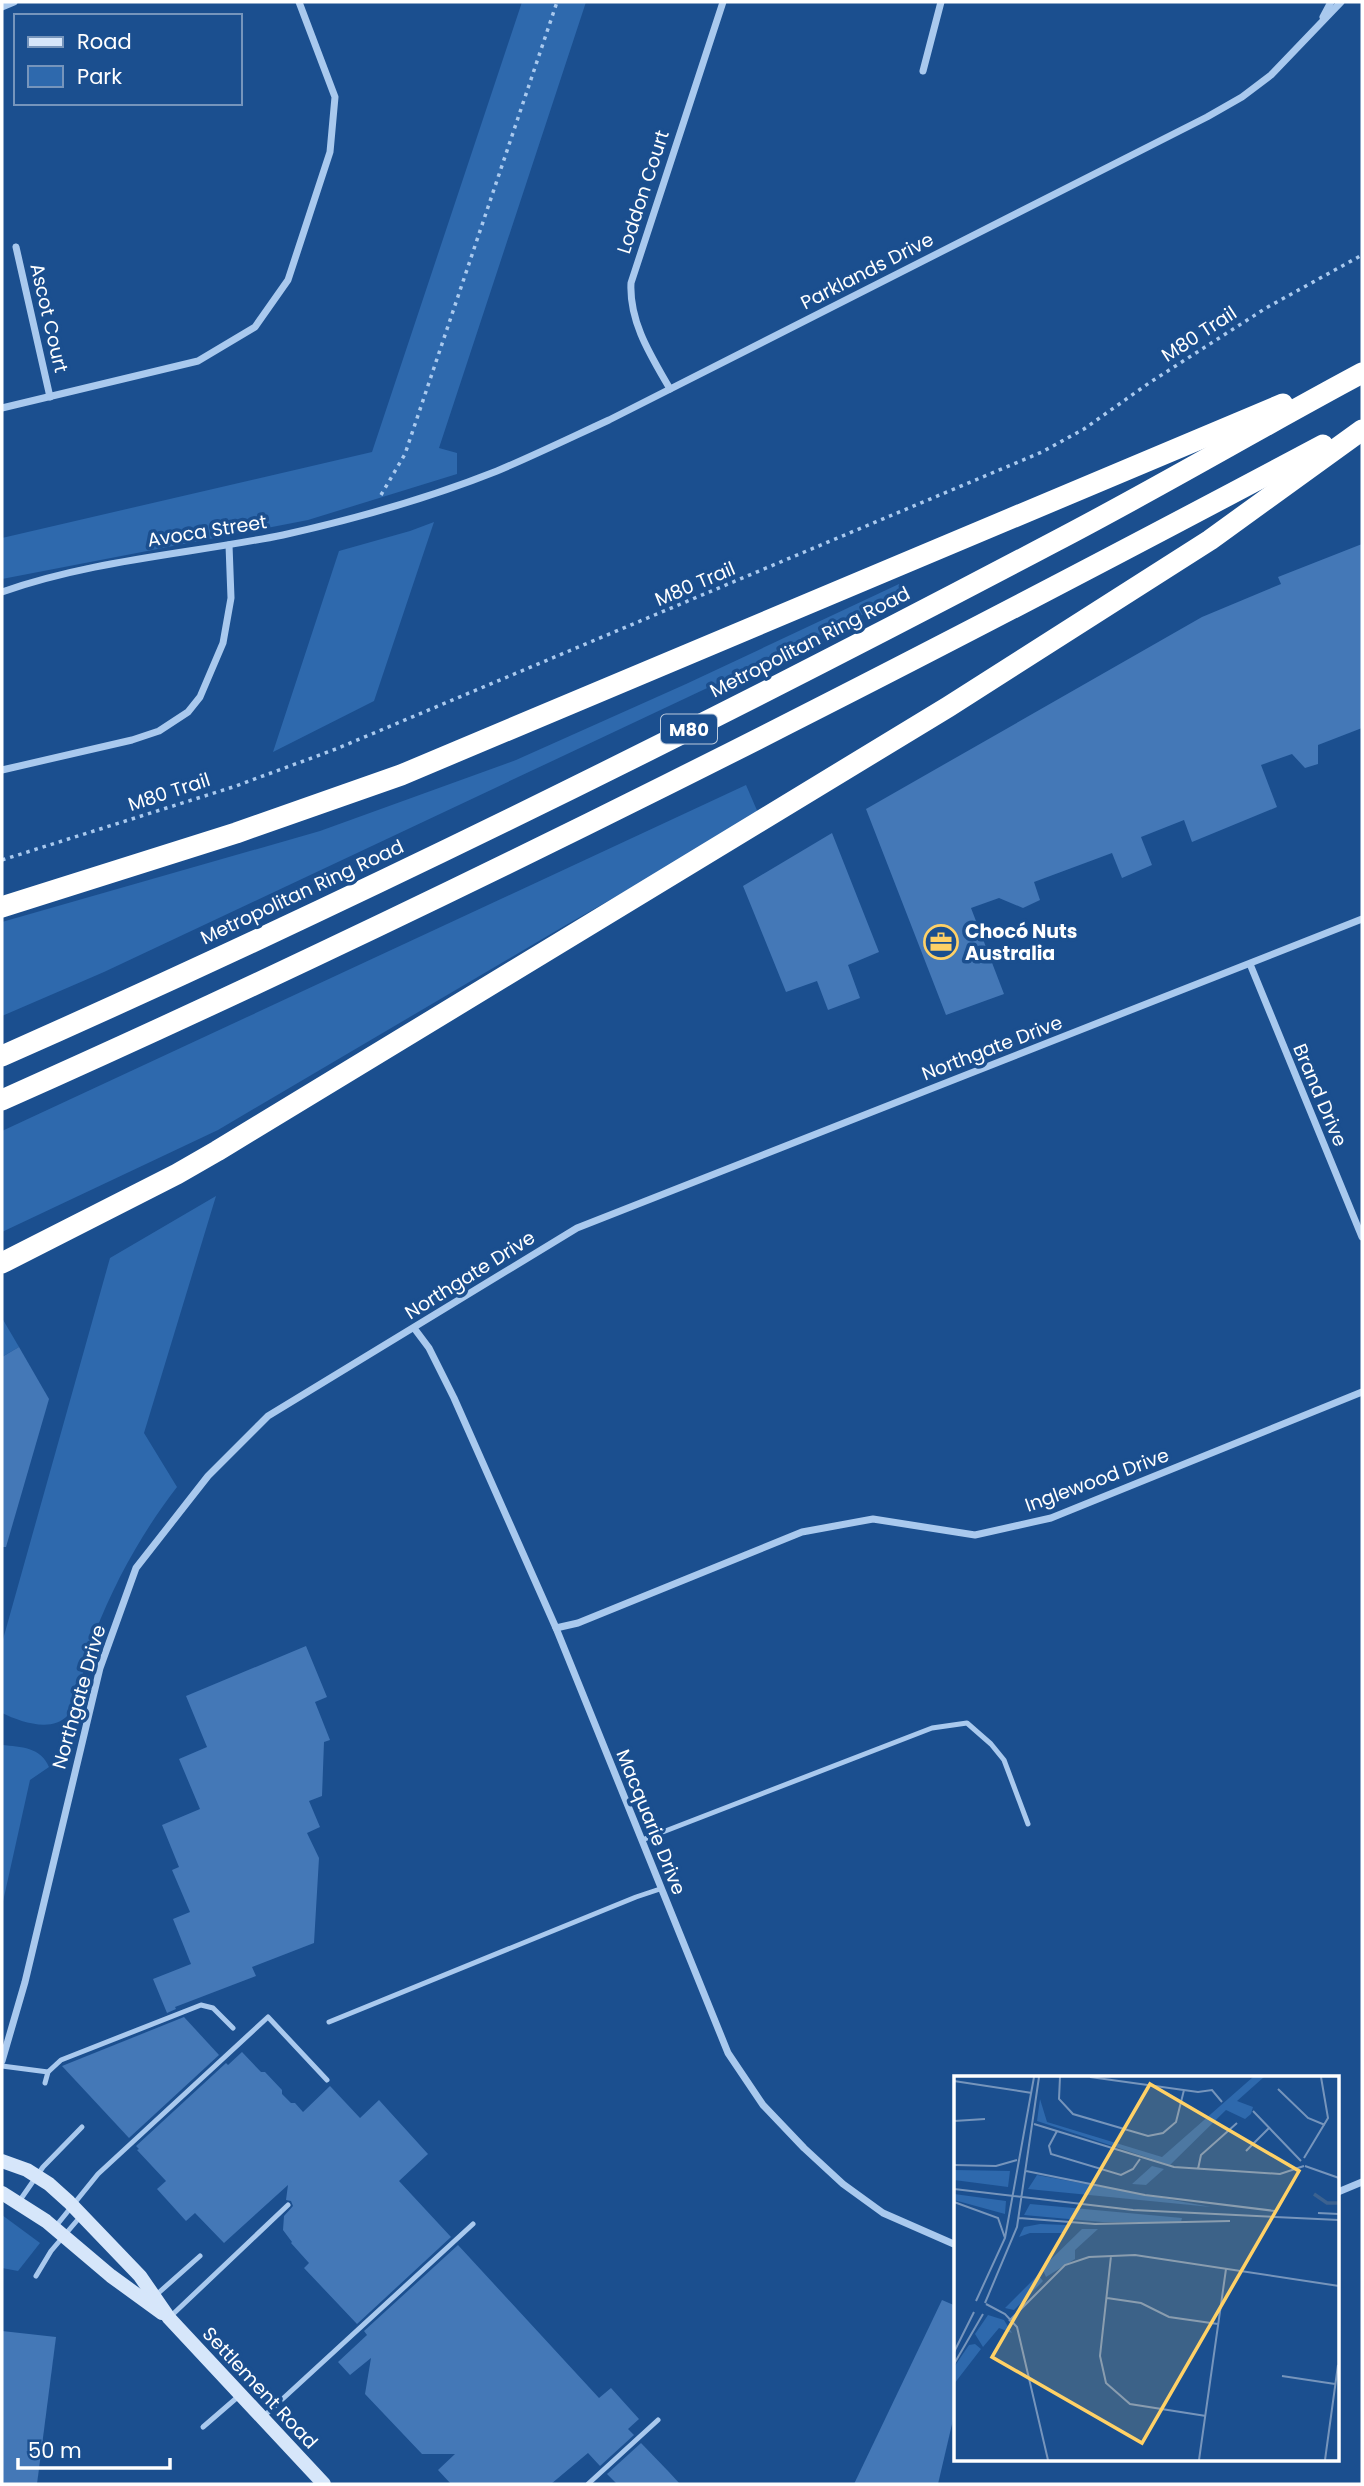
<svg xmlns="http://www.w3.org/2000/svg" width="1364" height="2486" viewBox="0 0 1364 2486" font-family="Poppins,sans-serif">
<rect width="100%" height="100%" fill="#1b4f8f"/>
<g fill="#2e69ad">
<polygon points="522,2 586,2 439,448 457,453 457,474 308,520 2,579 2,538 372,452"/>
<polygon points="434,522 374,701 273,752 339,551 410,531"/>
<polygon points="899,584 905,595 104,972 2,1016 2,922 320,831 516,760 686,684"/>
<polygon points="746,785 759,815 566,925 218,1130 2,1232 2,1131"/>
<path d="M216 1196 144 1433 177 1487C143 1531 115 1581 95 1633 87 1653 78 1701 68 1715 52 1733 21 1722 2 1713V1643L110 1258Z"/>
<polygon points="2,1318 19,1347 2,1357"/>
<path d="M2 1745C21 1747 41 1747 49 1767L30 1780 2 1906Z"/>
<polygon points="2,2215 40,2243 18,2271 2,2268"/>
</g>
<g fill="#4478b7">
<polygon points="1362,544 1362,728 1318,745 1318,764 1305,768 1292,754 1261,765 1277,807 1192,842 1184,820 1141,837 1152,865 1122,878 1112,853 1034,882 1040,900 1023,908 999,898 971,908 1004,994 946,1015 866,809 1202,617 1281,584 1278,577"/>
<polygon points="832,833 879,952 848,965 860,998 828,1010 817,981 786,992 743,886"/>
<polygon points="19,1347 49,1399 6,1547 2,1547 2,1357"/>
<polygon points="306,1646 327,1697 315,1702 330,1740 324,1742 322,1796 309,1801 320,1827 307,1833 319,1858 314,1943 252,1967 256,1976 175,2007 176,2009 167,2013 153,1979 191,1964 173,1919 190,1912 172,1870 179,1867 162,1825 200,1809 179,1759 207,1747 186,1696"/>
<polygon points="184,2017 219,2055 129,2138 62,2066"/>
<polygon points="242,2052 261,2072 265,2072 282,2090 282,2094 291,2103 295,2103 303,2112 330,2086 360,2118 379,2100 428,2154 399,2181 451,2237 357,2324 304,2268 309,2263 291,2243 292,2242 283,2230 284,2216 293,2206 291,2201 286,2200 288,2185 224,2243 195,2213 186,2221 157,2189 166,2181 137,2150 139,2149 136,2146 226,2063 228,2065"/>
<polygon points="458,2245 599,2398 611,2388 639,2419 628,2429 634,2435 600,2466 588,2453 551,2484 451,2484 438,2470 455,2454 422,2454 365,2394 371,2358 350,2375 338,2362 367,2335 364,2331"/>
<polygon points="942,2300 956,2306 956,2407 938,2484 854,2484"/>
<polygon points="2,2331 56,2337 37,2484 2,2484"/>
<polygon points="641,2443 668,2471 680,2484 617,2484 607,2474"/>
</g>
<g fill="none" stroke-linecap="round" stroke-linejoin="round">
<g stroke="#a9c9ee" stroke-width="3.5" stroke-dasharray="3.5 5" stroke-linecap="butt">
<polyline points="381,495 405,454 557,2"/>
<polyline points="2,860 233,787 336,749 1042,452 1084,429 1149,383 1266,308 1362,255"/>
</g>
<g stroke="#a9c9ee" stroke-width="5">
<polyline points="642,1840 932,1728 967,1723 991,1744 1004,1760 1028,1824"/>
<polyline points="329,2022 636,1897 660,1889"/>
<polyline points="2,2066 48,2072"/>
<polyline points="45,2083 48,2072 61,2060 201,2005 213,2008 233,2028"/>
<polyline points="18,2203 43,2167 82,2127"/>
<polyline points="56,2226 98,2174 268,2017 327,2080"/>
<polyline points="36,2276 51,2251 80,2217"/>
<polyline points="155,2296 200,2256"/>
<polyline points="171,2316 288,2205"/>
<polyline points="264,2416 473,2224"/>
<polyline points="203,2427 240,2395"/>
<polyline points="588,2484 658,2420"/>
</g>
<g stroke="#a9c9ee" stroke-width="7">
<polyline points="2,7 14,2"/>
<polyline points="1323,17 1331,2"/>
<polyline points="923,71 941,2"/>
<polyline points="16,247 50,397"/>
<path d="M670 389C651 356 629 322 631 283L723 2"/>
<polyline points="2,408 198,361 255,327 288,280 330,152 335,97 299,2"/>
<path d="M2 592C93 560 189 554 283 535 355 519 429 498 497 471 535 455 572 437 609 420L1207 117 1242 97 1271 75 1341 2"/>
<polyline points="2,770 132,740 159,731 188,712 200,697 223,643 231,598 229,545"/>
<polyline points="1250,964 1362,1237"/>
<polyline points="414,1328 429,1348 454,1398 556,1628 728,2053 763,2105 804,2148 843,2184 883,2213 956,2245"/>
<polyline points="556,1628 578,1623 802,1532 873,1519 975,1535 1051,1518 1362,1392"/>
<polyline points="2,2061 25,1982 100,1668 136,1568 208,1476 268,1416 577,1228 1362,919"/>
<polyline points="1338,2192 1362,2182"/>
</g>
<g stroke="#d6e6fa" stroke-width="14">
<polyline points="2,2161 27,2170 49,2184 69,2202 140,2276 169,2318 324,2484"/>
<polyline points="2,2193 46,2221 111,2276 162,2313"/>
</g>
<g stroke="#fff" stroke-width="21">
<polyline points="2,907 236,833 401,775 1283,404"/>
<path d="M2 1056C359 898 709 724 1054 542 1158 488 1259 428 1362 373"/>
<path d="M2 1100C451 900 889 676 1323 445"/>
<polyline points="2,1263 177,1174 217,1151 948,707 1210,540 1362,430"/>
</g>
</g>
<defs>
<g id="office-ring" transform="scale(1.75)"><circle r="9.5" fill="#1b4f8f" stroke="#ffd166" stroke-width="1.5"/><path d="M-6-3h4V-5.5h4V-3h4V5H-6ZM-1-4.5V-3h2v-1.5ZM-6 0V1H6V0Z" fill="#ffd166"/></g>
</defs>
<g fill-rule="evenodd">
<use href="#office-ring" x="941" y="942"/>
</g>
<g text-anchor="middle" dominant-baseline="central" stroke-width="7" stroke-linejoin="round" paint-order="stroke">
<rect fill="#1b4f8f" stroke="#bbcadd" stroke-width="2" x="661" y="714.5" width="56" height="29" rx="5"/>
<g font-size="18" font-weight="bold" fill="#fff">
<text x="689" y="729">M80</text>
</g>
<g font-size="19" fill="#fff" stroke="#1b4f8f">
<text transform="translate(643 192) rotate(-72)">Loddon Court</text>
<text transform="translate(867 271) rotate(-27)">Parklands Drive</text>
<text transform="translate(49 318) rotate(77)">Ascot Court</text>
<text transform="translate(1199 334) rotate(-33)">M80 Trail</text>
<text transform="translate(207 531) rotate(-9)">Avoca Street</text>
<text transform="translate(695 584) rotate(-23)">M80 Trail</text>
<text transform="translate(810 642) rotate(-27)">Metropolitan Ring Road</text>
<text transform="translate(169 792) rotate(-18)">M80 Trail</text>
<text transform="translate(302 892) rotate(-25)">Metropolitan Ring Road</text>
<text transform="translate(992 1048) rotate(-21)">Northgate Drive</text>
<text transform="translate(1320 1095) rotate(67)">Brand Drive</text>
<text transform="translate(470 1275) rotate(-32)">Northgate Drive</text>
<text transform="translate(1097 1480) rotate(-20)">Inglewood Drive</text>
<text transform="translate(79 1697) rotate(-74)">Northgate Drive</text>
<text transform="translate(651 1822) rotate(68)">Macquarie Drive</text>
<text transform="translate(260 2388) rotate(47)">Settlement Road</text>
</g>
<g font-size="19" font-weight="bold" fill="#fff" stroke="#1b4f8f" text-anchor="start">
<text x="965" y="931">Chocó Nuts<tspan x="965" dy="22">Australia</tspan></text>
</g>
</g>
<g transform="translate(954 2076)">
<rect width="385" height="385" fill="#1b4f8f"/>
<path d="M299 1H310L283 25 299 31 297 38 291 43 272 34 216 89 83 45 86 23 93 46 208 81ZM198 90 210 93 192 109 178 108ZM0 94 56 95 54 111 0 104ZM83 99 257 131 74 113ZM0 118 52 125 51 138 0 124ZM76 128 228 142 227 146H148L70 139ZM86 148 112 149V157H76L65 161 70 151ZM128 153H144L121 174V183L92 201 88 192ZM84 199 89 205 60 234 51 232ZM34 239 50 244 58 257 45 252 29 271 21 258ZM21 268 27 273 0 308V291L15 269Z" fill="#2e69ad"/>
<path fill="none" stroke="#3c6290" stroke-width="3.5" d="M360 118 373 127H385"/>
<path fill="none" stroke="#7695bc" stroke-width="2" d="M106 1 105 23 119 38 194 60 209 57 222 46 230 14M136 1 244 16 258 14 268 26M0 5 78 17M324 13 354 42 371 49M299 35 347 85M0 45 31 43M80 48 220 91 326 98 350 90M103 55 95 70 97 78 167 99 179 93 186 83M292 75 315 52M350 82 374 42 367 1M0 89 42 90 63 84M351 90 385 102M244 93 247 79 283 47M72 95 191 119 321 135M0 113 179 134 385 144M0 126 44 142 51 162M364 137 385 138M65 142 141 148 276 145M157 180 146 280 152 307 176 328 252 340M153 222 187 227 215 241 264 248M22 225 51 162 80 1M31 227 63 151 85 1M32 228 51 238 63 251 94 384M55 245 111 189 135 181 181 179 385 210M0 276 20 236M0 288 29 238M328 300 381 308M245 384 272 193M371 384 384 289"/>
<path fill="#ffd166" fill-opacity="0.15" stroke="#ffd166" stroke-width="3.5" d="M196 8 345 95 188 367 38 281Z"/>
<rect width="385" height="385" fill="none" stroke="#fff" stroke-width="3.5"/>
</g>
<rect width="1364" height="2486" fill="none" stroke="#ffffff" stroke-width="7"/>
<rect x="14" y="14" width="228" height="91" fill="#1b4f8f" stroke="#7695bc" stroke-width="2"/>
<rect x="28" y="37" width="35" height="10" fill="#d6e6fa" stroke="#7695bc" stroke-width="2"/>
<text x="77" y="49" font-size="21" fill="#ffffff">Road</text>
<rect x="28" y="66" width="35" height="21" fill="#2e69ad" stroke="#7695bc" stroke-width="2"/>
<text x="77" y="84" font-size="21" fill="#ffffff">Park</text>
<path d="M18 2458v10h152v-10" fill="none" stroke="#ffffff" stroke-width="3.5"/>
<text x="28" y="2458" font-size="21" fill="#ffffff" stroke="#1b4f8f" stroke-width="5" paint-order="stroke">50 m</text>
</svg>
